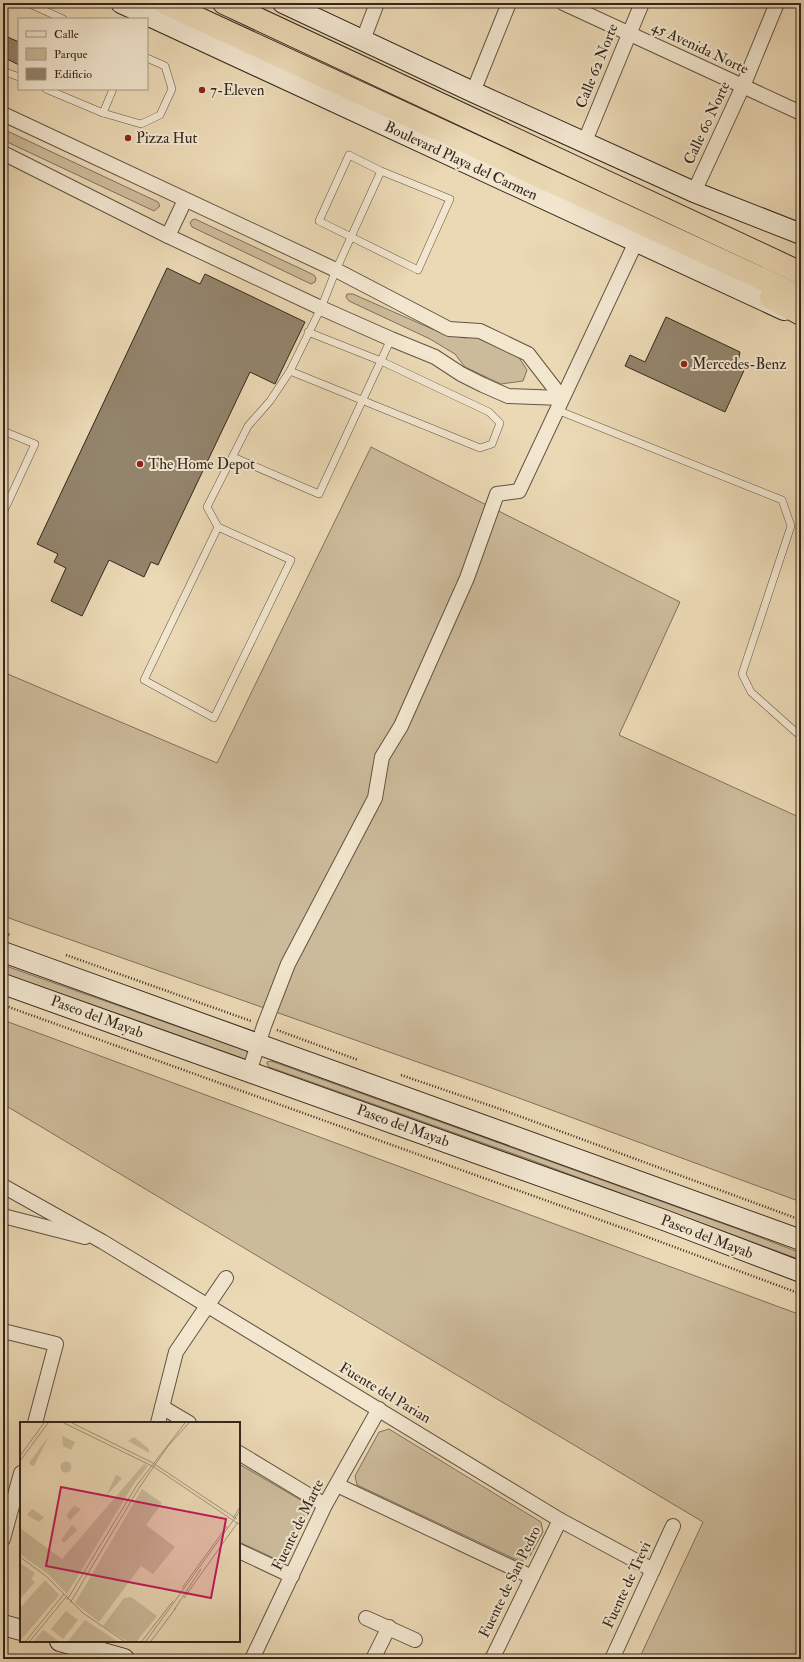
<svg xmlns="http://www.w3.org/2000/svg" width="804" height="1662" viewBox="0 0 804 1662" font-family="'IM FELL Double Pica',serif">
<rect width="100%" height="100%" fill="#ebd9b5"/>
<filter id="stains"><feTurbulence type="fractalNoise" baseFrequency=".005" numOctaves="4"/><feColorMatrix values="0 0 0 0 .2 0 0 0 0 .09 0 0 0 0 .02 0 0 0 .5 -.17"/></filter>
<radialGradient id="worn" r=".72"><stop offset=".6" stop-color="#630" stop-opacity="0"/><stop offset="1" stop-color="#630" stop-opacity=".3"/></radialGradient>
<g fill="#ccbb9b" stroke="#80715c">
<polygon points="3,129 158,202 160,206 154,211 3,140"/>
<polygon points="195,219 314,275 316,278 315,282 311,284 192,227 190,223 192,220"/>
<polygon points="347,294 353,294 439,332 464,338 479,336 516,353 527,370 523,381 501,384 465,367 455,354 430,339 349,301 346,297"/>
<polygon points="371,447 680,602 619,735 801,818 801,1202 497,1090 3,916 3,672 217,763"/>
<polygon points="3,965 247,1051 248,1057 245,1059 3,973"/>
<polygon points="3,1020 801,1315 801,1659 639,1659 703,1522 3,1104"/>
<polygon points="271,1061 738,1229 801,1253 801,1260 531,1160 269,1067 267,1064 267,1062"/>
<polygon points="389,1429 541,1522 543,1532 527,1561 519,1561 357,1485 355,1476 379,1432"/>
<polygon points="239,1464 304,1502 308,1514 285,1558 278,1560 239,1542"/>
</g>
<g fill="#93846c" stroke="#33271d">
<polygon points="3,35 19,42 19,65 3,57"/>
<polygon points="167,268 200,284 205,274 305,322 275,384 250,372 158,565 151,562 144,577 109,560 82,616 51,601 66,568 54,562 58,554 37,544"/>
<polygon points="666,317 740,352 738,362 746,366 725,412 625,366 630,355 645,362"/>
</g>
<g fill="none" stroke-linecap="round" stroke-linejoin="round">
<g stroke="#615443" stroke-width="8">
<g id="lane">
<polyline points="28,3 63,19"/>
<polyline points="3,71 19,77"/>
<polyline points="46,89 103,113 113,89"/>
<polyline points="103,113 141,124 160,115 172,89 165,66 147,58"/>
<polyline points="290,371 480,448 492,444 500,423 489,412 381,361 308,332"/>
<polyline points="557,410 782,500 791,526 742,674 751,692 798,734"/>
<polyline points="3,431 35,444 3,513"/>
<polyline points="233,457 319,494 391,339"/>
<polyline points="218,527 291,560 214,718 144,680 218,527 207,507 248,426 270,401 290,371 321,308 336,270 381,171 450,199 418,270 319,221 349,155 381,171"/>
</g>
</g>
<g stroke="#615443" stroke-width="16">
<g id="street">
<polyline points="563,3 801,113"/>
<polyline points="363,40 377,3"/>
<polyline points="473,92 509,3"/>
<polyline points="3,114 336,270 449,329 480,331 528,354 562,398"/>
<polyline points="585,141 642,3"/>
<polyline points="3,153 168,236 321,308 391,339 435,357 461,374 483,385 508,396 562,398"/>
<polyline points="694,192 743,86 777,3"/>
<polyline points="168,236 185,200"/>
<polyline points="249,1072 264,1026 288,964 375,798 382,757 401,726 467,578 497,494 519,491 636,242"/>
<polyline points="3,1186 103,1242 560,1520 653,1570"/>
<polyline points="3,1216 85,1237"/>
<polyline points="3,1331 56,1344 35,1423"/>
<polyline points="162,1407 189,1423"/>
<polyline points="158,1423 176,1352 226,1278"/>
<polyline points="239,1453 325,1505"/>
<polyline points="337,1485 532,1577"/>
<polyline points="3,1539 21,1473"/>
<polyline points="239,1551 292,1576"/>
<polyline points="366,1618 415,1640"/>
<polyline points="252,1659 325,1505 379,1409"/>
<polyline points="373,1659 389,1627"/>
<polyline points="492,1659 560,1520"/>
<polyline points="612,1659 673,1526"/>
</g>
</g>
<g stroke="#33271d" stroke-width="22">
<g id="secondary">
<polyline points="121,3 784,310"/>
<polyline points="283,3 473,92 694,192 801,234"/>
<path d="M3 952C269 1049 536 1142 801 1240"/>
<polyline points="3,984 664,1220 801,1272"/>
<polyline points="3,1625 21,1630"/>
<polyline points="60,1641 124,1659"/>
</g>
</g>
<g stroke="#33271d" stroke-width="24">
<g id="highway">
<polyline points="165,3 801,297"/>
<polyline points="224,3 801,273"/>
<polyline points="771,298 801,314"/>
</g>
</g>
<g stroke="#33271d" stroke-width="2.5" stroke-dasharray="1 2" stroke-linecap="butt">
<polyline points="3,932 10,935"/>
<polyline points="66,955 251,1021"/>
<polyline points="3,1005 642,1235 801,1294"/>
<polyline points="277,1030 358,1060"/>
<polyline points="401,1075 500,1109 801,1220"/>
</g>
<use href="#lane" stroke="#f2e6cf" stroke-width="7"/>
<use href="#street" stroke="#f2e6cf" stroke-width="14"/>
<use href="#secondary" stroke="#f2e6cf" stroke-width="20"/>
<use href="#highway" stroke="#ebd9b5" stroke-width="22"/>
</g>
<g fill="#8f2418" stroke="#f2e6cf" stroke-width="1.5">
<circle cx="202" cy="90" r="4"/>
<circle cx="128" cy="138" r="4"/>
<circle cx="684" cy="364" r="4"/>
<circle cx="140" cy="464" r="4"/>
</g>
<g text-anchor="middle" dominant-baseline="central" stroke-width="4" stroke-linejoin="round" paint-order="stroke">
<g font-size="15" fill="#33271d" stroke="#f2e6cf">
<text transform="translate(700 48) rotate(25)">45 Avenida Norte</text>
<text transform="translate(597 66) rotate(-68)">Calle 62 Norte</text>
<text transform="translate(707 123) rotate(-65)">Calle 60 Norte</text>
<text transform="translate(461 161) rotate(25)">Boulevard Playa del Carmen</text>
<text transform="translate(97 1017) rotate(20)">Paseo del Mayab</text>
<text transform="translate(403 1126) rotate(20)">Paseo del Mayab</text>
<text transform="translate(707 1237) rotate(21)">Paseo del Mayab</text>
<text transform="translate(385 1393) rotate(31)">Fuente del Parian</text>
<text transform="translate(298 1525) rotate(-64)">Fuente de Marte</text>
<text transform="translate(510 1582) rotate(-64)">Fuente de San Pedro</text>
<text transform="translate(627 1585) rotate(-65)">Fuente de Trevi</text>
</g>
<g font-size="15" fill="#33271d" stroke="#f2e6cf" text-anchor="start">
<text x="210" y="90">7-Eleven</text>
<text x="136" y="138">Pizza Hut</text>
<text x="692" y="364">Mercedes-Benz</text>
<text x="148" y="464">The Home Depot</text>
</g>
</g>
<g transform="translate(20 1422)">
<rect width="220" height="220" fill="#ebd9b5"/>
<path d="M42 14 55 20 51 28 43 24ZM28 15 14 44H12L9 41ZM114 15 129 27V31L108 19ZM40.5 45a5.5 5.5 0 1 1 11 0a5.5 5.5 0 1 1-11 0ZM124 42 128 44 115 60 47 172 28 152 0 132V106L42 137ZM96 53 102 56 86 74ZM122 67 142 81 126 103 155 125 133 152 121 144 79 200 55 181ZM54 84 61 87 50 98 46 94ZM12 87 24 95 19 100 7 93ZM52 103 57 108 44 121 41 118ZM0 141 15 151 11 157 15 160 0 177ZM25 158 39 173 0 219V186ZM111 175 137 194 117 219H107L83 204 104 176ZM46 189 58 198 43 217 31 207ZM65 198 97 219H48ZM23 208 25 209 38 219H14Z" fill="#ccbb9b"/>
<path fill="none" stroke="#a19278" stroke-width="1" d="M44 1 134 45 220 103M52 1 133 41 217 97M0 34 24 1M0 39 28 1M213 96 220 85M0 135 26 154 63 191 104 219M162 166 207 104M164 176 218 100M47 178 117 63 165 1M50 181 119 66 148 24 169 1M154 188 181 147M6 219 44 172M10 219 46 175M122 219 153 179M126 219 220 89M131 219 156 186"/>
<path fill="#c2185b" fill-opacity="0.15" stroke="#c2185b" stroke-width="2" d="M41 65 206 97 191 176 26 144Z"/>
<rect width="220" height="220" fill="none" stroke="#33271d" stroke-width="2"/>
</g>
<rect width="804" height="1662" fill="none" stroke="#ebd9b5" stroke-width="16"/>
<rect x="4" y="4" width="796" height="1654" fill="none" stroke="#33271d" stroke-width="2"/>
<rect x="8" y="8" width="788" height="1646" fill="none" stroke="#33271d"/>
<rect x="18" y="18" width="130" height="72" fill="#f2e6cf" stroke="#a69a88"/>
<rect x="26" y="31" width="20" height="6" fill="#f2e6cf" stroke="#a69a88"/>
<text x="54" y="38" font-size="12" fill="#33271d">Calle</text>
<rect x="26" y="48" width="20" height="12" fill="#ccbb9b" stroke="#a69a88"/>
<text x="54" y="58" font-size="12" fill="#33271d">Parque</text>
<rect x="26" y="68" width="20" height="12" fill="#93846c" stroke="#a69a88"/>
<text x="54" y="78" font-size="12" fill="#33271d">Edificio</text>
<rect width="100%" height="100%" filter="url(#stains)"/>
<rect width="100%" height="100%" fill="url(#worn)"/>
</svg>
